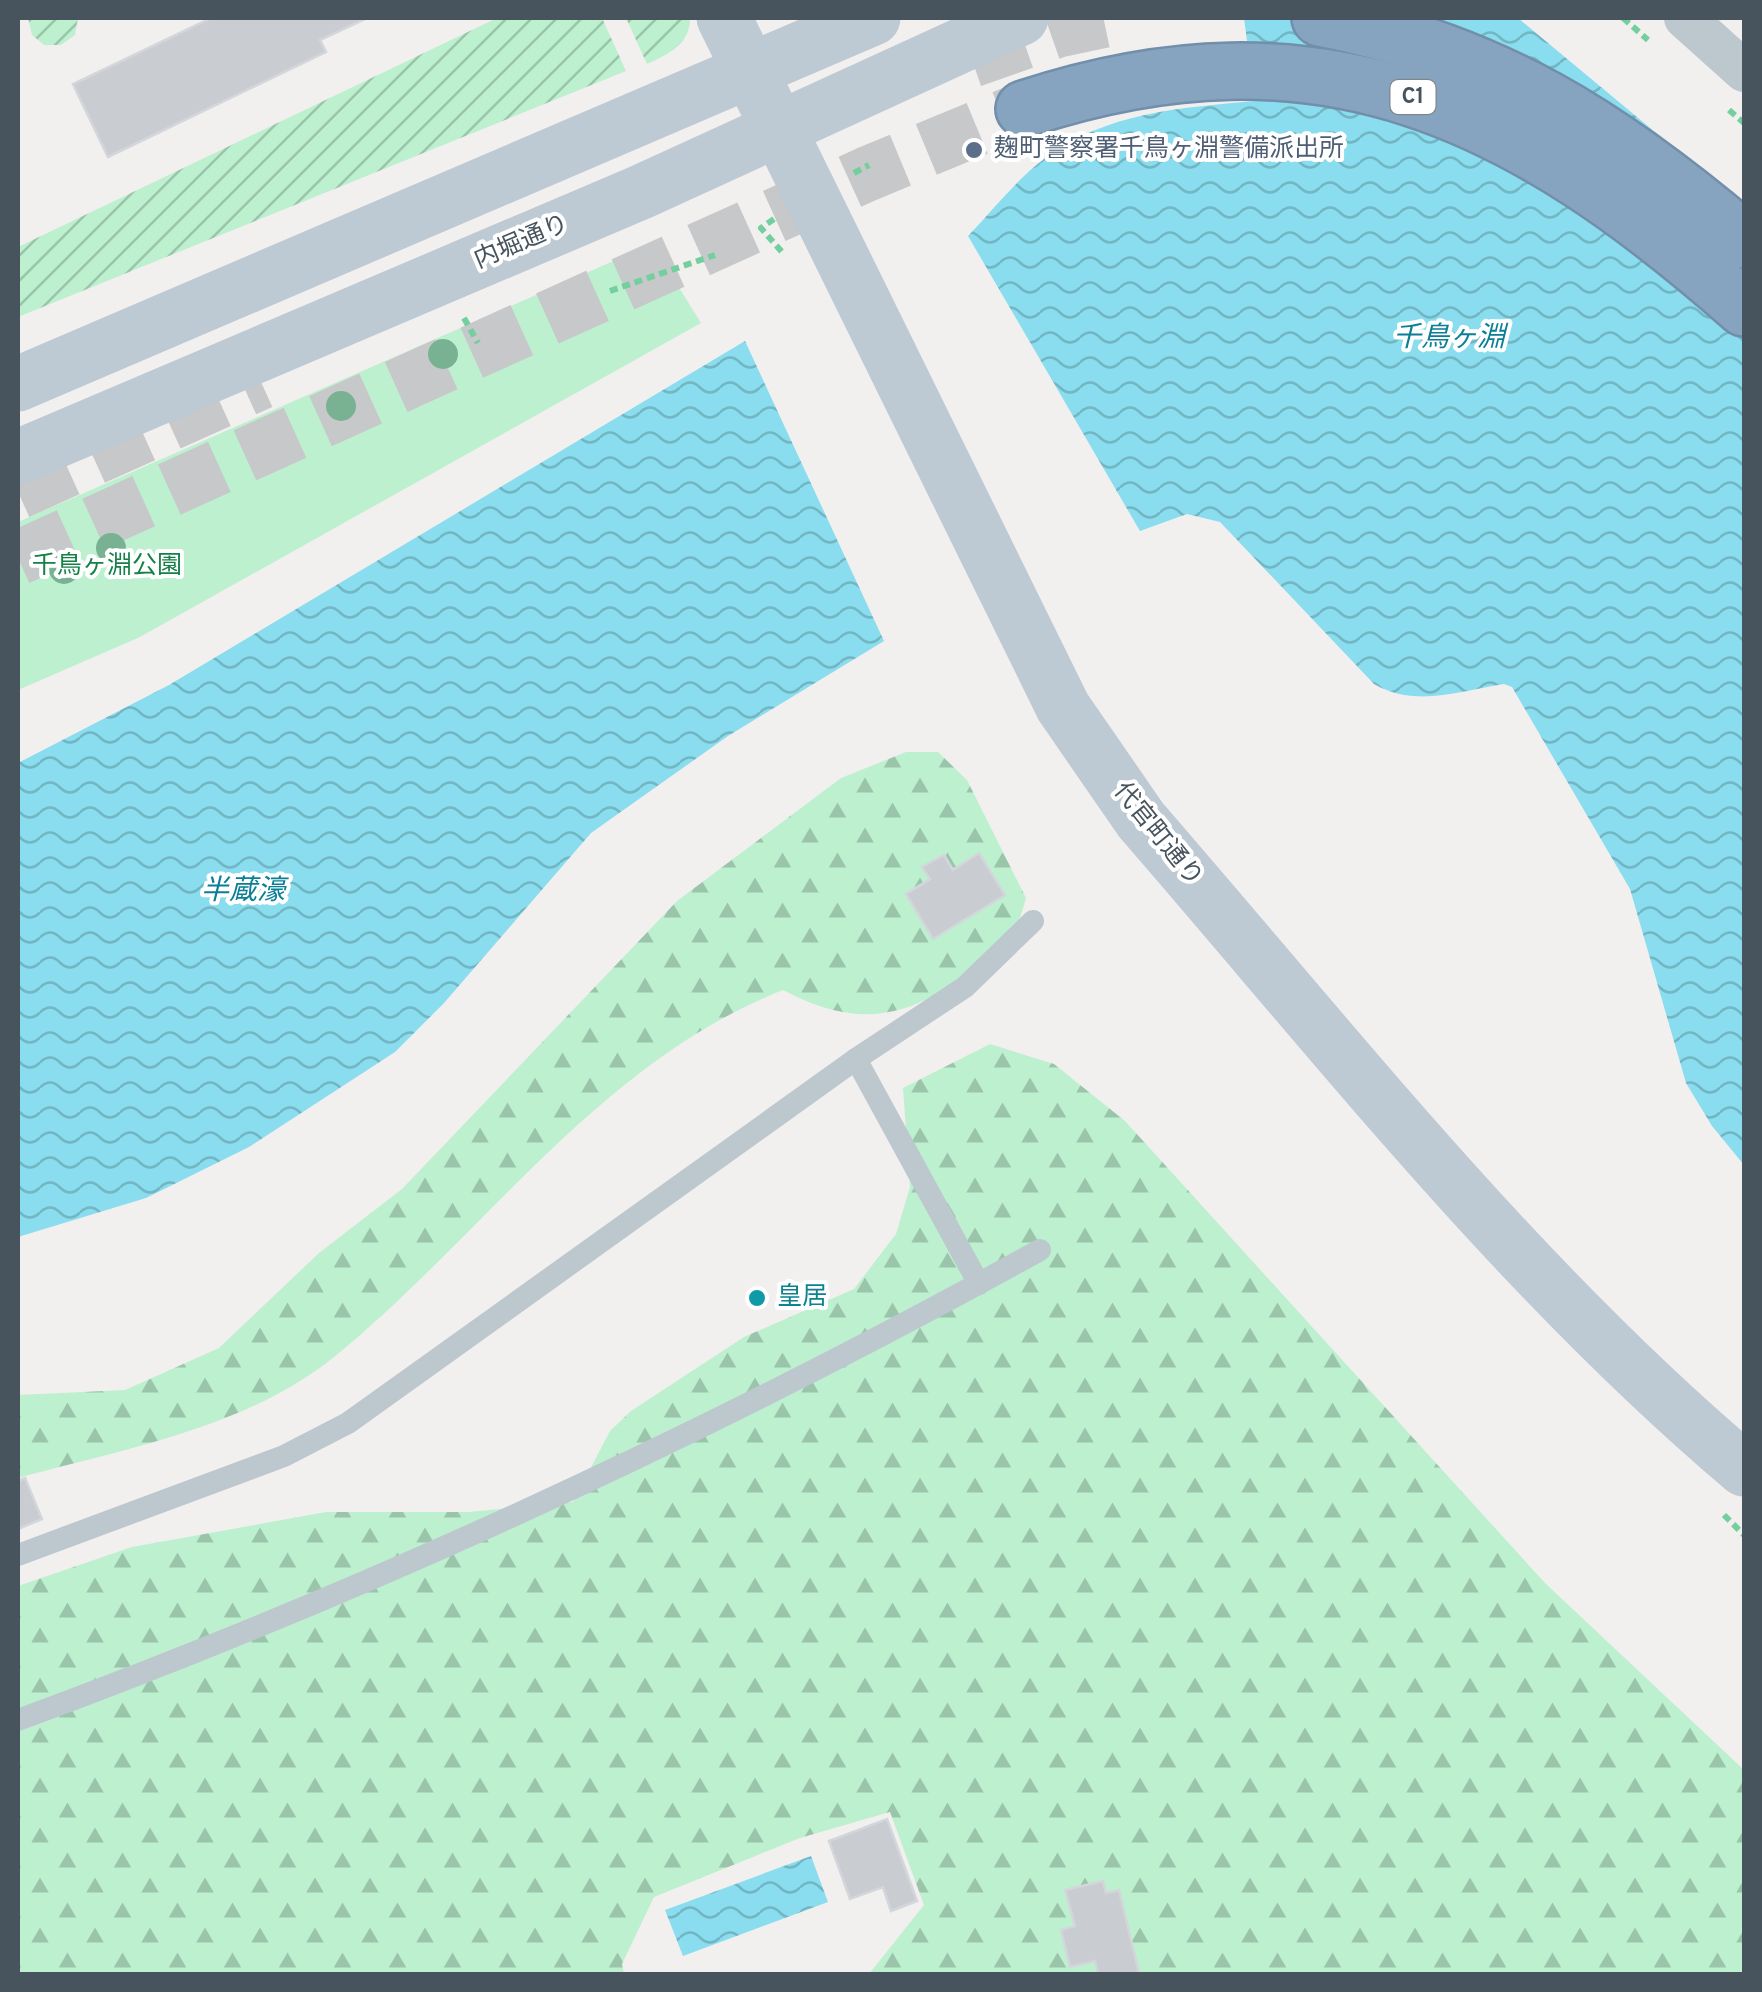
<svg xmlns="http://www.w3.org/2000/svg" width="1762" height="1992" viewBox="0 0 1762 1992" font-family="Overpass,'Noto Sans JP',sans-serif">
<defs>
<pattern id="forest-firs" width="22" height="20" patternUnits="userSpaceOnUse" patternTransform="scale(2.5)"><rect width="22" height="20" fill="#bdf0cf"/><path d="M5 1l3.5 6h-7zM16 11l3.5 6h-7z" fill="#9bc5ab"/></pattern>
<pattern id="garden-furrows" width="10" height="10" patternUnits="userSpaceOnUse" patternTransform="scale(2.5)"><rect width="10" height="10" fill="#bdf0cf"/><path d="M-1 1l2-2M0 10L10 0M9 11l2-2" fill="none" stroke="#9bc5ab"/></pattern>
<pattern id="water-waves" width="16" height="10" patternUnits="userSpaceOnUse" patternTransform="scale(2.5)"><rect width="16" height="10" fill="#89ddee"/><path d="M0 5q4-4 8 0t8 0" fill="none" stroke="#72b6c4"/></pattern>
</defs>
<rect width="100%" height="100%" fill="#f2efef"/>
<g fill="url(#forest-firs)">
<path d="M906 752H938L967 780 1026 898 1011 948C927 1002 882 1042 783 990 598 1063 484 1235 334 1357 246 1428 124 1449 18 1478V1395L125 1390 219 1348 319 1253 402 1189 677 901 841 778Z"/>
<polygon points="990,1044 1054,1064 1125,1121 1545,1583 1744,1770 1744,1974 869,1974 924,1905 890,1812 800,1838 654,1897 622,1964 624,1974 18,1974 18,1586 132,1547 326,1512 469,1512 573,1502 610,1431 631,1411 744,1337 854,1289 896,1234 910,1187 903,1088"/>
</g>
<polygon fill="#bdf0cf" points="652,244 701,323 140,637 18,690 18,522"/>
<g fill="url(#garden-furrows)">
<polygon points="78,18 75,35 61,45 44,45 32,35 28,18"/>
<polygon points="497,18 602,18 626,71 18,317 18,247"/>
<path d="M626 18H690C691 43 667 55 647 64Z"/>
</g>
<g fill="url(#water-waves)">
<path d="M1244 18H1518L1744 206V1165L1712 1126 1686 1083 1630 889 1512 687 1504 684C1460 691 1415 708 1374 684L1220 522 1187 514 1140 531 968 236C992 211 1016 180 1044 159 1107 112 1179 108 1255 101Z"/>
<polygon points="745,341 884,641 728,736 591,833 444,1003 395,1052 249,1147 146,1198 18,1237 18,763 169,685"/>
<polygon points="811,1856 828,1902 683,1956 665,1910"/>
</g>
<g fill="#c9cdd2" stroke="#d3d6db" stroke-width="2.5">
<polygon points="211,18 367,18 320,40 326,52 108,157 73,84"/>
<polygon points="979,853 1005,895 933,939 906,894 930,879 922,867 944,855 953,870"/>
<polygon points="25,1478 42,1519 18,1529 18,1481"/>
<polygon points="887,1819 917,1901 891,1911 883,1887 850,1899 829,1841"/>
<polygon points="1103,1881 1106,1893 1119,1890 1139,1973 1098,1974 1095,1961 1070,1967 1061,1930 1075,1926 1065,1890"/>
</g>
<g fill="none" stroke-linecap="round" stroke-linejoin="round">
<g stroke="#c7c8ca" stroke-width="55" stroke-dasharray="55 28" stroke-linecap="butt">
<polyline points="972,60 1058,30 1115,18"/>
<polyline points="18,492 261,382"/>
<polyline points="18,558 867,174 1024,109"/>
</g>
<g stroke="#718fab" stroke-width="60">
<g id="highway">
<path d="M1320 18C1493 51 1612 128 1744 240"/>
<path d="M1024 109C1321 11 1522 112 1744 308"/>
</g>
</g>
<g stroke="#74cf9e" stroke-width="6" stroke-dasharray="8 5" stroke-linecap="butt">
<polyline points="1623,18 1648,40"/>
<polyline points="1729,110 1744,123"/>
<polyline points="854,173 869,165"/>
<polyline points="774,219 761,228 782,252"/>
<polyline points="610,291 715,255"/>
<polyline points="464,318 478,343"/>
<polyline points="1724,1515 1744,1535"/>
</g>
<g stroke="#bdc7ce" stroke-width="22">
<polyline points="856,1059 979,1284"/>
<polyline points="18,1555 284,1456 348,1423 856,1059 965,987 1033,921"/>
<path d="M18 1720C371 1590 711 1432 1040 1250"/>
</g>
<polyline stroke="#bdc7ce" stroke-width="42" points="1685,18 1744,71"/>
<g stroke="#bdc9d3" stroke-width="55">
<path d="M724 18 1063 707 1141 820C1334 1042 1519 1279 1744 1469"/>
<polyline points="18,384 873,18"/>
<polyline points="18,457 641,192 1021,18"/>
</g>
<use href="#highway" stroke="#86a4bf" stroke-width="55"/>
</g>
<g fill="#78b292">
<circle cx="443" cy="354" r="15"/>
<circle cx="341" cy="406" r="15"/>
<circle cx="111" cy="548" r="15"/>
<circle cx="64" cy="569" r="15"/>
</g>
<circle fill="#5c6f8a" stroke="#fff" stroke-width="4" cx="974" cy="150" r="10"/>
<circle fill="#0f9aa8" stroke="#fff" stroke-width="4" cx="757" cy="1298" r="10"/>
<g text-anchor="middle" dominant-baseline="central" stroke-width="8" stroke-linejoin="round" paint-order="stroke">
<rect fill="#fff" stroke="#7e878e" stroke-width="2.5" x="1390.5" y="80" width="45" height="34" rx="8"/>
<g font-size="22" font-weight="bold" fill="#47545d">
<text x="1413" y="97">C1</text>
</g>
<g font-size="25" fill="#4e5e75" stroke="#fff" text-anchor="start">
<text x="994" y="150">麹町警察署千鳥ヶ淵警備派出所</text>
</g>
<g font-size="25" fill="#47545d" stroke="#fff">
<text transform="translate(522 243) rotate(-23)">内堀通り</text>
<text transform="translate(1157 835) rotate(51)">代官町通り</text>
</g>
<g font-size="25" fill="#158146" stroke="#fff">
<text x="107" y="567">千鳥ヶ淵公園</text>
</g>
<g font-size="25" fill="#0d838f" stroke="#fff" text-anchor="start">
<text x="777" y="1298">皇居</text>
</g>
<g font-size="28" font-style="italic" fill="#0a7f96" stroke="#fff">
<text x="1449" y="339">千鳥ヶ淵</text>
<text x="243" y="892">半蔵濠</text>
</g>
</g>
<rect width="1762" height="1992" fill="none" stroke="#47545d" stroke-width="40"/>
</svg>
